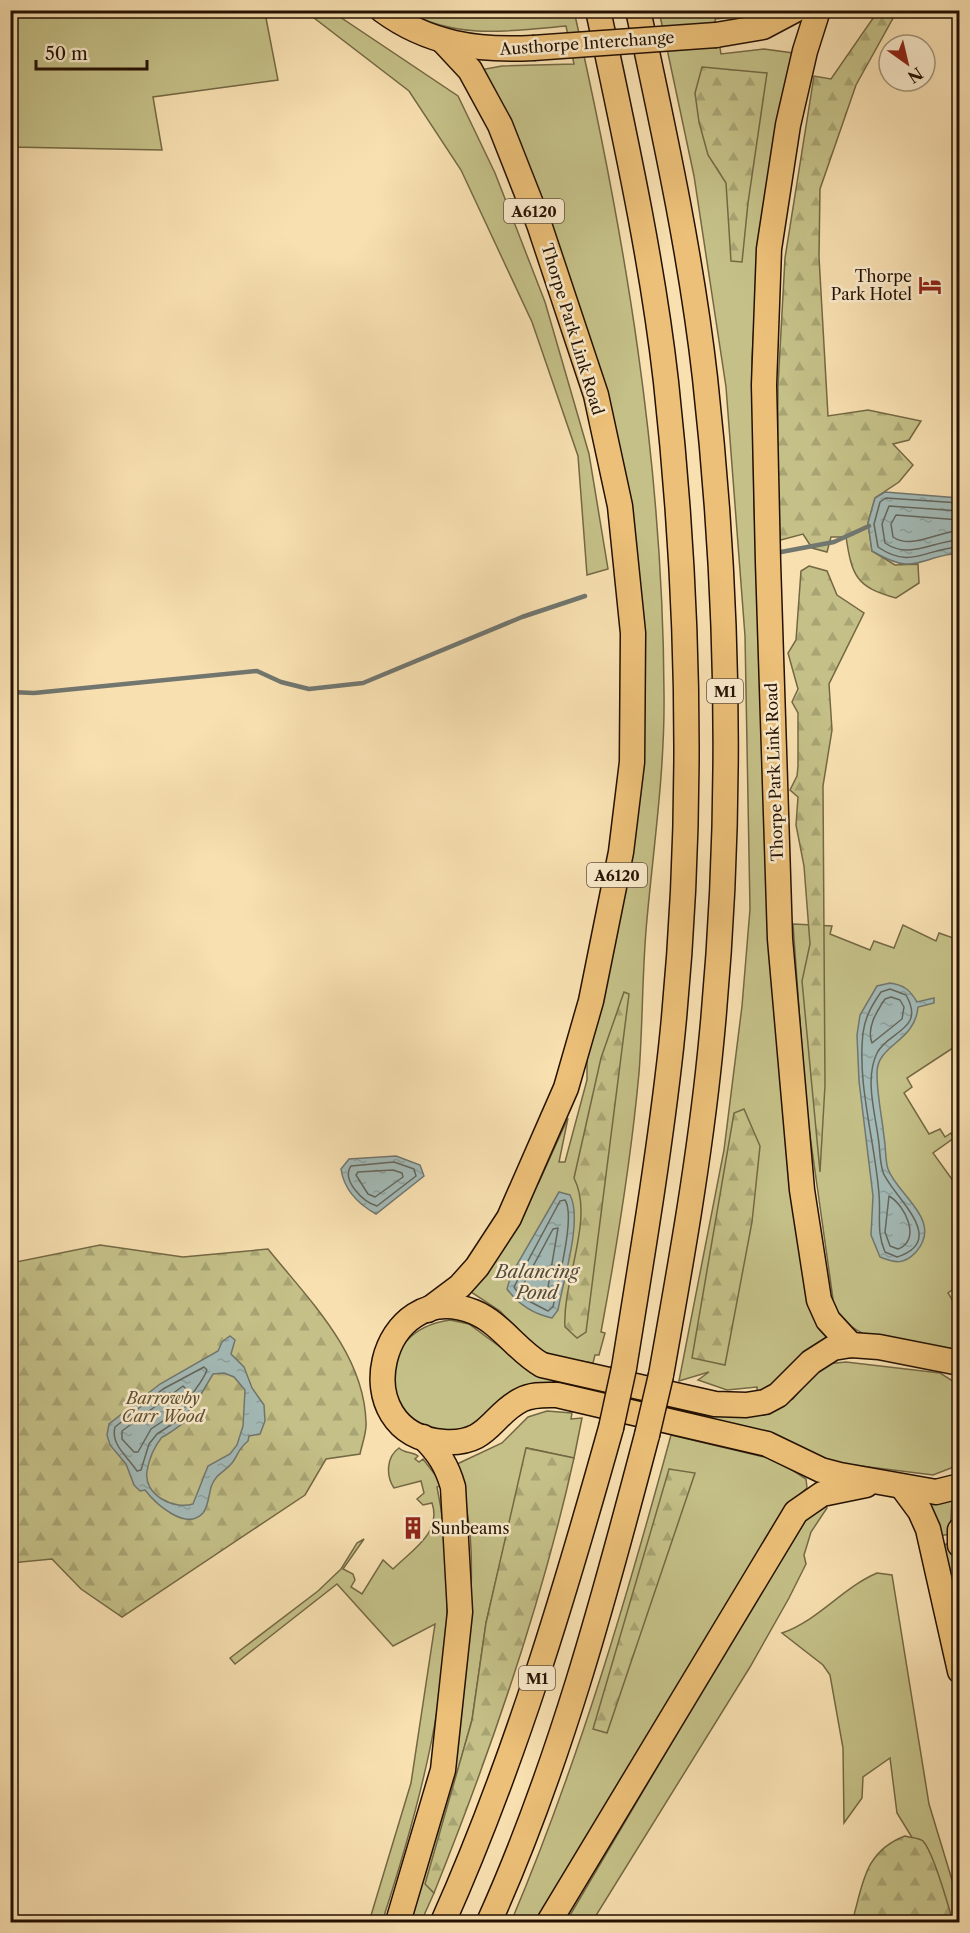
<svg xmlns="http://www.w3.org/2000/svg" width="970" height="1933" viewBox="0 0 970 1933" font-family="'Libre Caslon Text',serif">
<defs>
<pattern id="forest-firs" width="22" height="20" patternUnits="userSpaceOnUse" patternTransform="scale(1.5)"><rect width="22" height="20" fill="#c4c087"/><path d="M5 1l3.5 6h-7zM16 11l3.5 6h-7z" fill="#a8a473"/></pattern>
<pattern id="water-ripples" width="26" height="14" patternUnits="userSpaceOnUse" patternTransform="scale(1.5)"><rect width="26" height="14" fill="#a3bab7"/><path d="M2 4q2-2 4 0t4 0M15 11q2-2 4 0t4 0" fill="none" stroke="#8c9f9c"/></pattern>
</defs>
<rect width="100%" height="100%" fill="#f8e0b1"/>
<filter id="stains"><feTurbulence type="fractalNoise" baseFrequency=".00333" numOctaves="4"/><feColorMatrix values="0 0 0 0 .2 0 0 0 0 .09 0 0 0 0 .02 0 0 0 .5 -.17"/></filter>
<radialGradient id="worn" r=".72"><stop offset=".6" stop-color="#630" stop-opacity="0"/><stop offset="1" stop-color="#630" stop-opacity=".3"/></radialGradient>
<g fill="#c4c087" stroke="#746844" stroke-width="1.5">
<polygon points="256,11 265,13 278,80 153,97 162,150 11,147 11,11"/>
<polygon points="305,11 331,11 458,96 495,173 545,302 589,454 608,569 587,575 578,456 532,322 461,170 409,91"/>
<path d="M406 11H574C625 235 663 462 664 693 665 769 654 843 647 919 642 970 643 1022 639 1073 631 1160 617 1246 601 1332L605 1333 599 1355H595L593 1363 562 1358 544 1352 524 1337 500 1311 468 1290 539 1182 568 1118 559 1162H565L587 1080V1057L607 968 639 586 529 176C524 136 500 104 480 70L502 66 574 64 566 26C512 31 456 40 406 11Z"/>
<polygon points="659,11 765,11 753,15 715,19 721,54 764,49 793,53 779,109 760,227 752,358 754,503 769,901 830,1338 773,1386 757,1393 757,1387 727,1390 698,1380 709,1372 679,1381 724,1150 742,1006 750,909 745,636 726,387 694,176"/>
<path d="M793 924 832 926 830 934 870 950 874 941 894 948 903 925 936 941 939 933 959 940V1044L907 1078 912 1087 904 1093 929 1134 940 1129 945 1137 951 1133 954 1138 933 1153 959 1189V1201L954 1205 959 1213V1285L948 1293 959 1311V1352C915 1345 850 1348 830 1300L833 1299 806 1107Z"/>
<path d="M450 1320 469 1324 507 1352 773 1408 793 1399 813 1375 826 1364 846 1362 940 1373 959 1385V1465L933 1475 845 1464 550 1388C526 1399 468 1433 445 1432 378 1427 370 1331 450 1320Z"/>
<path d="M547 1411 572 1413 571 1419 582 1418 574 1458 527 1448 486 1623 472 1720 426 1884 434 1893 421 1922H404C422 1855 445 1787 459 1719 466 1685 468 1649 470 1614 473 1564 473 1513 455 1465L502 1443 528 1417Z"/>
<path d="M671 1435 777 1460 806 1479 807 1488 789 1504 542 1922H511C578 1764 626 1601 671 1435Z"/>
<path d="M399 1448C405 1454 412 1451 418 1456L415 1459 419 1462 423 1459 443 1485 437 1487C467 1632 427 1785 382 1922H369L411 1783 435 1624 393 1646 337 1584 235 1664 230 1658 318 1591 341 1569 357 1543 364 1539 343 1569 353 1574 355 1580 351 1587 362 1594 383 1560 393 1569C412 1550 442 1533 432 1503L423 1505 417 1499 424 1493 421 1481 394 1488C386 1476 386 1457 399 1448Z"/>
<polygon points="952,1500 950,1534 939,1536 928,1502"/>
<polygon points="823,1503 827,1508 811,1532 804,1555 806,1564 789,1598 750,1667 592,1922 566,1922 777,1564 811,1512"/>
<polygon points="951,1543 959,1585 959,1623 942,1545"/>
<path d="M877 1573 892 1575 929 1804 959 1903V1922H951L913 1839 897 1813 890 1758 863 1777 862 1798 844 1823 843 1748 830 1675 823 1665 782 1633C819 1620 842 1588 877 1573Z"/>
</g>
<g fill="url(#forest-firs)" stroke="#746844" stroke-width="1.5">
<path d="M878 11H897L856 85 820 189 819 257 828 416 868 410 921 421 909 440 893 444 913 465 899 482 875 498 868 523 872 551 895 565 918 564 919 583 896 598C856 587 852 576 846 537H831L827 552 812 548 803 534 777 541 778 386 785 258 814 76 831 79Z"/>
<polygon points="702,67 767,73 748,203 742,262 731,261 726,183 708,155 699,122 695,93"/>
<polygon points="809,566 827,571 837,595 864,613 829,684 832,730 823,786 825,1085 820,1172 802,981 810,944 804,866 796,825 798,797 790,790 797,776 798,766 798,713 792,702 798,689 788,653 796,640 801,571"/>
<path d="M624 992 629 994 586 1332 577 1338 565 1327C562 1281 595 1219 574 1178L601 1058Z"/>
<polygon points="744,1109 760,1146 752,1222 725,1365 692,1358 734,1113"/>
<path d="M100 1245 183 1257 268 1249C309 1300 364 1353 366 1422 367 1432 362 1444 360 1454L326 1459 305 1495 122 1617 81 1589 52 1559 11 1563V1263Z"/>
<path d="M526 1448 574 1458C541 1607 491 1751 434 1893L425 1884 472 1720 486 1623Z"/>
<polygon points="669,1469 695,1473 607,1733 593,1729"/>
<path d="M905 1836C910 1838 918 1837 923 1841 934 1853 948 1905 953 1922H852C863 1886 863 1852 905 1836Z"/>
</g>
<g fill="url(#water-ripples)" stroke="#71766f" stroke-width="1.5" fill-rule="evenodd">
<path d="M885 492 959 498V553C917 557 916 577 872 551L868 523 875 498Z"/>
<path d="M890 983C904 985 910 990 917 1002L934 998V1003L918 1007C915 1043 876 1044 877 1074 877 1095 882 1117 884 1137 886 1147 885 1160 888 1169 897 1195 944 1220 916 1252 904 1265 895 1263 880 1257L871 1235 873 1196 859 1081 857 1035 860 1015 877 986Z"/>
<path d="M396 1156 420 1165 424 1176 376 1214C358 1204 344 1190 341 1169L349 1159Z"/>
<path d="M559 1192 570 1195C583 1220 563 1281 558 1310L552 1318C533 1314 518 1304 507 1289L511 1275Z"/>
<path d="M230 1336 235 1340 231 1354 244 1367 252 1388 264 1405 265 1421 260 1434 249 1436 248 1441C237 1450 239 1454 232 1463 225 1472 216 1473 211 1487 209 1495 208 1507 203 1513 186 1532 155 1503 145 1490L140 1491 134 1485 126 1464 110 1445 107 1435 109 1424 160 1384 218 1351 222 1342ZM224 1373 234 1377 245 1390 243 1426 237 1445 230 1454 208 1466 193 1504C174 1510 143 1495 147 1471 149 1459 154 1447 162 1437 166 1436 187 1421 190 1417L189 1410 197 1401 213 1374Z"/>
</g>
<g fill="none" stroke-linecap="round" stroke-linejoin="round">
<g stroke="#64665c" stroke-width="1.5">
<path d="M960 503 886 498 880 502 874 524 878 547C911 570 926 548 960 547"/>
<path d="M960 511 889 506 882 524 885 543C910 560 932 541 960 540"/>
<path d="M960 520 896 515 891 524 893 537C912 550 938 531 960 531"/>
<path d="M890 989 906 995C926 1030 888 1031 877 1053 864 1080 876 1115 879 1144 880 1153 880 1163 883 1172 890 1194 951 1240 897 1257L885 1252C876 1231 881 1215 879 1194 875 1142 857 1084 863 1033 865 1017 872 1005 881 992Z"/>
<path d="M891 997 900 1000 904 1007 902 1019 872 1043C866 1028 877 1011 885 999Z"/>
<path d="M394 1162 414 1169 416 1176 377 1206C363 1202 341 1180 351 1166Z"/>
<polygon points="393,1170 402,1173 403,1177 375,1197 368,1194 356,1175 358,1172"/>
<path d="M889 1196C905 1205 922 1240 898 1249L890 1246 885 1232Z"/>
<path d="M565 1200C576 1216 557 1285 553 1307L548 1311 521 1297 514 1287 560 1201Z"/>
<polygon points="558,1228 546,1299 543,1301 526,1291 523,1285 553,1229"/>
<path d="M204 1367 207 1370C201 1387 183 1399 183 1417L157 1434 149 1444 141 1470 137 1471C128 1457 110 1444 115 1427L163 1389Z"/>
<polygon points="183,1386 187,1390 177,1404 175,1413 151,1429 138,1452 134,1452 122,1439 122,1431"/>
</g>
<g stroke="#71766f" stroke-width="4.5">
<polyline points="781,552 834,542 869,526"/>
<polyline points="10,692 34,693 257,671 281,682 309,689 363,683 522,617 585,596"/>
</g>
<g stroke="#251102" stroke-width="27">
<g id="highway">
<path d="M382 10C428 44 478 51 533 48"/>
<path d="M598 10C624 133 652 258 666 382 690 601 694 830 671 1048 659 1156 641 1262 624 1368"/>
<path d="M638 10C664 132 691 254 705 378 730 602 733 829 710 1054 699 1162 680 1268 661 1375"/>
<polyline points="818,10 805,51 788,125 769,249 764,385 768,562 780,939 802,1190 819,1300 828,1320 851,1345"/>
<polyline points="716,35 763,27 795,10"/>
<polyline points="428,1310 460,1286 477,1267 509,1218 566,1088 591,1001 621,852 632,762 633,633 620,506 596,395 539,224 500,125 470,70 443,41"/>
<path d="M960 1363 879 1347 851 1345 833 1348 811 1362 778 1395 765 1402 746 1405 715 1404 542 1365C517 1351 501 1323 474 1312 379 1274 341 1435 444 1442 489 1445 491 1415 521 1400 532 1394 545 1395 557 1395L767 1444 821 1470 840 1475 936 1492 960 1486"/>
<polyline points="903,1488 920,1511 928,1529 960,1671"/>
<polyline points="960,1530 960,1545"/>
<path d="M398 1922 443 1770 460 1612 453 1487C447 1466 439 1453 423 1437"/>
<path d="M443 1922C514 1763 564 1596 611 1428"/>
<path d="M489 1922C559 1767 604 1599 647 1435"/>
<polyline points="549,1922 796,1512 822,1494 866,1485"/>
</g>
</g>
<use href="#highway" stroke="#ecc078" stroke-width="24"/>
<g stroke="#251102" stroke-width="27" stroke-linecap="butt">
<g id="highway-bridge">
<polyline points="533,48 716,35"/>
<polyline points="611,1428 624,1368"/>
<polyline points="647,1435 661,1375"/>
</g>
</g>
<use href="#highway-bridge" stroke="#ecc078" stroke-width="24"/>
</g>
<defs>
<g id="hotel-bare" transform="scale(1.8)"><path d="M-6-4.5h1.5V1H6V5H4.5V3h-9V5H-6ZM-4 0a1.8 1.8 0 1 1 3.6 0ZM.5 0V-2.5h3Q6-2.5 6 0Z" fill="#8f2418" stroke="#faebcc" stroke-width="2.5" paint-order="stroke"/></g>
<g id="building-bare" transform="scale(1.8)"><path d="M-4-6H4V6H1V3H-1V6H-4ZM-2.5-4.3h1.7v1.8h-1.7ZM.8-4.3h1.7v1.8H.8ZM-2.5-1h1.7V.8h-1.7ZM.8-1h1.7V.8H.8Z" fill="#8f2418" stroke="#faebcc" stroke-width="2.5" paint-order="stroke"/></g>
</defs>
<g fill-rule="evenodd">
<use href="#hotel-bare" x="930" y="285"/>
<use href="#building-bare" x="413" y="1528"/>
</g>
<g text-anchor="middle" dominant-baseline="central" stroke-width="5" stroke-linejoin="round" paint-order="stroke">
<g fill="#faebcc" stroke="#65523f" stroke-width="1.5">
<rect x="504" y="199" width="60" height="24" rx="4.5"/>
<rect x="707" y="679" width="36" height="24" rx="4.5"/>
<rect x="587" y="863" width="60" height="24" rx="4.5"/>
<rect x="519" y="1666" width="36" height="24" rx="4.5"/>
</g>
<g font-size="15" font-weight="bold" fill="#251102">
<text x="534" y="211">A6120</text>
<text x="725" y="691">M1</text>
<text x="617" y="875">A6120</text>
<text x="537" y="1678">M1</text>
</g>
<g font-size="16" fill="#251102" stroke="#faebcc">
<text transform="translate(587 43) rotate(-4)">Austhorpe Interchange</text>
<text transform="translate(573 329) rotate(73)">Thorpe Park Link Road</text>
<text transform="translate(774 772) rotate(-92)">Thorpe Park Link Road</text>
</g>
<g font-size="16" fill="#251102" stroke="#faebcc" text-anchor="end">
<text x="912" y="276">Thorpe<tspan x="912" dy="18">Park Hotel</tspan></text>
<text x="431" y="1528" text-anchor="start">Sunbeams</text>
</g>
<g font-size="16" font-style="italic" fill="#5d4e31" stroke="#faebcc">
<text x="163" y="1398">Barrowby<tspan x="163" dy="18">Carr Wood</tspan></text>
</g>
<g font-size="18" font-style="italic" fill="#514c41" stroke="#faebcc">
<text x="537" y="1272">Balancing<tspan x="537" dy="21">Pond</tspan></text>
</g>
</g>
<rect width="970" height="1933" fill="none" stroke="#f8e0b1" stroke-width="36"/>
<rect x="12" y="12" width="946" height="1909" fill="none" stroke="#251102" stroke-width="3"/>
<rect x="18" y="18" width="934" height="1897" fill="none" stroke="#251102" stroke-width="1.5"/>
<g transform="translate(907 63) rotate(146)"><circle r="28" fill="#faebcc" stroke="#a5947b" stroke-width="1.5"/>
<path d="M0-4.5L10 22L0 15L-10 22Z" fill="#8f2418"/>
<text y="-9" font-size="16" font-weight="bold" text-anchor="middle" fill="#251102">N</text>
</g>
<path d="M36 60v9h111v-9" fill="none" stroke="#251102" stroke-width="3"/>
<text x="45" y="60" font-size="18" fill="#251102" stroke="#faebcc" stroke-width="4.5" paint-order="stroke">50 m</text>
<rect width="100%" height="100%" filter="url(#stains)"/>
<rect width="100%" height="100%" fill="url(#worn)"/>
</svg>
